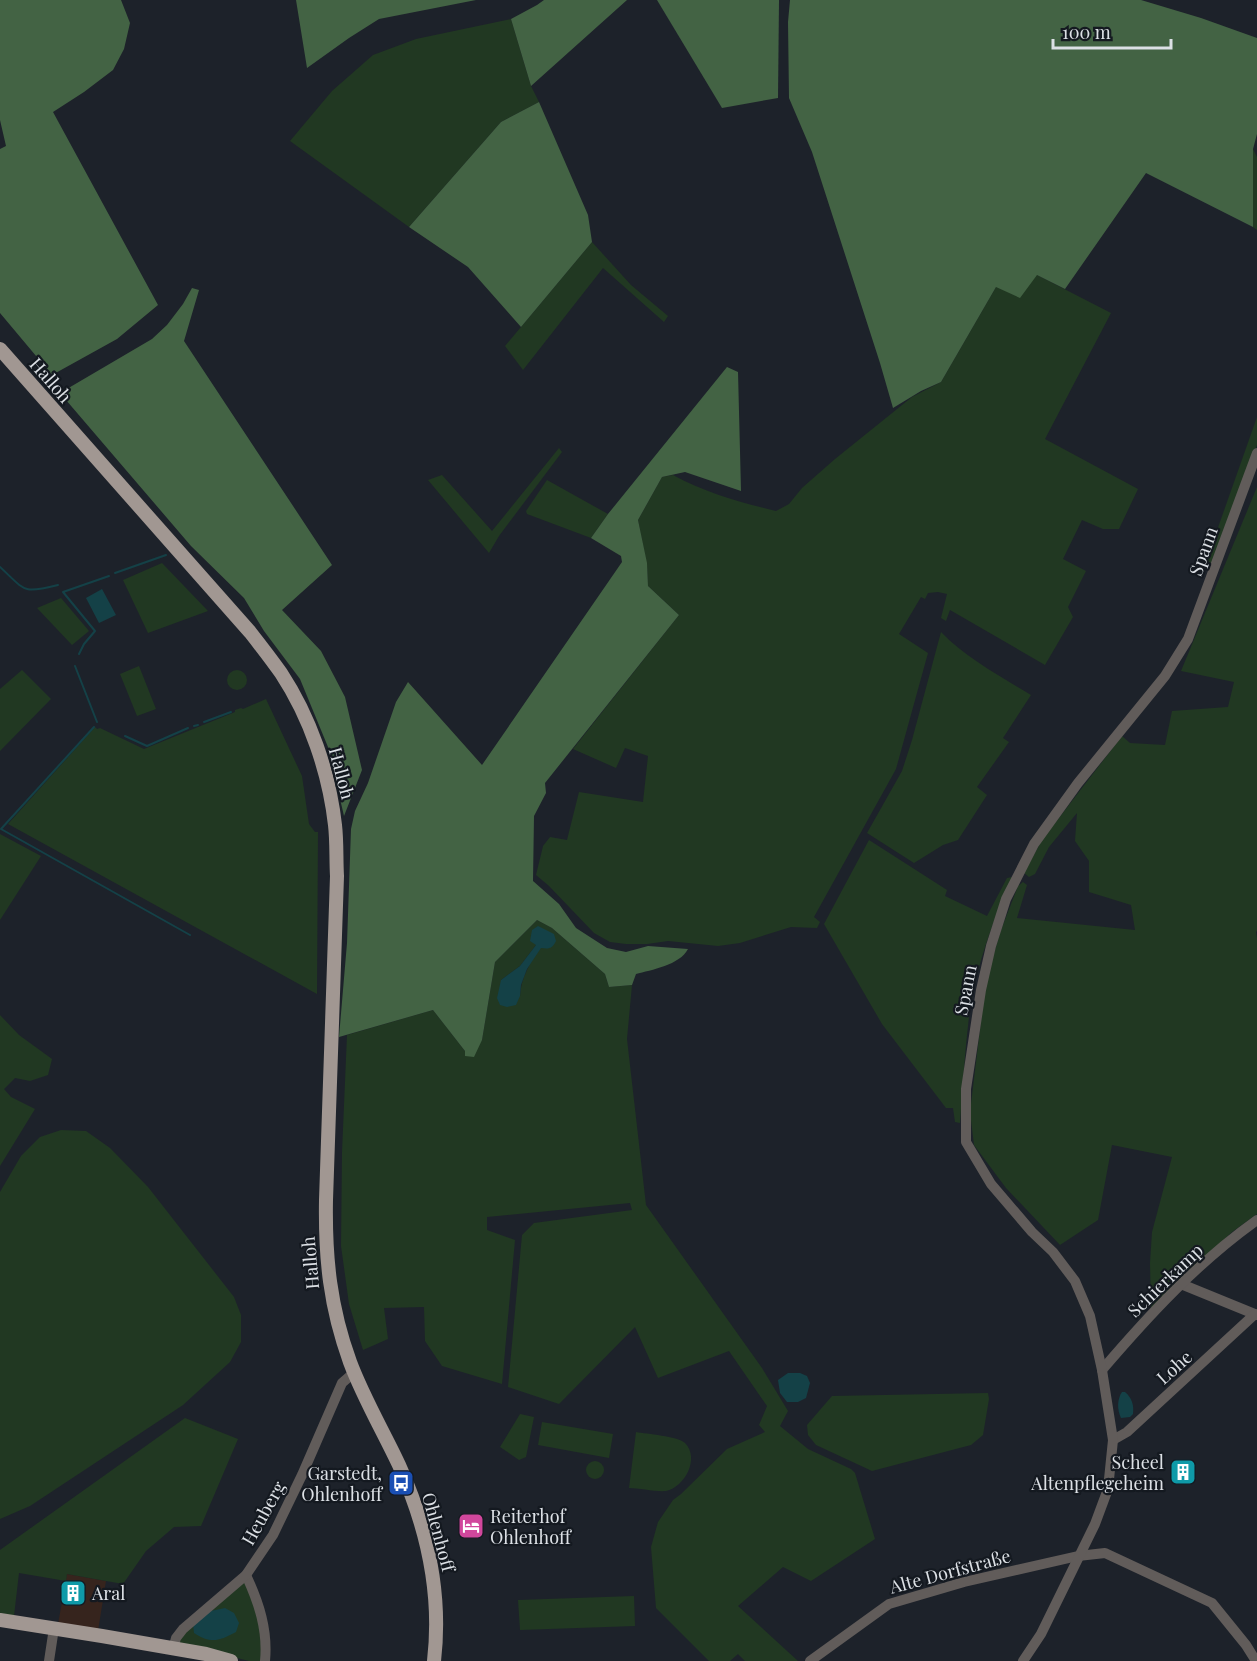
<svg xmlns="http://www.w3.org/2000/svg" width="1257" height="1661" viewBox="0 0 1257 1661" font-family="'Playfair Display',serif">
<rect width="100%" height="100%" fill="#1d222a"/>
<polygon fill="#36241d" points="67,1574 106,1581 98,1631 58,1624"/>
<g fill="#213822" fill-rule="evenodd">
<polygon points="511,19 531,86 539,102 501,122 409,227 290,141 332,91 373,55 416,39"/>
<polygon points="1253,149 1257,157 1257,230 1253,227"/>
<polygon points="592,242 631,285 668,316 664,322 603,268 523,370 505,346"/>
<path d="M1037 275 1111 313 1045 439 1138 489 1119 529H1103L1082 520 1063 559 1086 571 1068 607 1073 617 1045 665 950 610 946 621 941 618 947 594 938 592 928 593 925 599 921 597 899 634 928 653 896 769 814 917 820 922 817 928 791 927 740 943 718 946 668 941 647 944H626L610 942 594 933 549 886 536 875 543 846 550 837 567 840 579 792 643 802 648 756 625 748 616 768 573 749 679 615 648 586 647 566 638 520 662 477 673 475C706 493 739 502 776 511L789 504 802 488 835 459 912 397 941 382 996 287Z"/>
<polygon points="1257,417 1257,445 1212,565 1203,570"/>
<polygon points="559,448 562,452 499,536 489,553 428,480 442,475 492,531"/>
<polygon points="547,480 608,514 591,538 527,514 526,511"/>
<polygon points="1257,487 1257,931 1256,932 1257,938 1257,1214 1232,1232 1151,1309 1150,1263 1152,1232 1172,1157 1112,1145 1098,1220 1060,1245 1006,1188 974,1145 970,1112 986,980 1001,930 1018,886 1023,882 1027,885 1017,918 1135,930 1131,905 1089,892 1089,861 1075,841 1077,813 1049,847 1035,874 1029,877 1024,873 1042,840 1122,736 1130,743 1165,745 1172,711 1228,707 1234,682 1181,671"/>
<polygon points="162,563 208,611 148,633 123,580"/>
<polygon points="61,598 89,631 72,645 37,608"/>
<path d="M941 632C966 658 1000 676 1031 695L1003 738 1009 742 977 787 987 795 958 840 943 845 914 863 867 833 902 771 912 740Z"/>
<polygon points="139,666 156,709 137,716 120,674"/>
<polygon points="22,670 51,699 0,751 0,689"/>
<circle cx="237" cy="680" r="10"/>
<polygon points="266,699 302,776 309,824 315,832 318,832 317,994 8,824 95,727 97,729 100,728 144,749 235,712 235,710 241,708 243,709"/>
<polygon points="0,834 41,856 0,920"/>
<path d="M869 840 947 890 945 896 987 916 1007 878 1012 877C994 919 977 963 970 1009 965 1046 963 1085 960 1123L955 1122 953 1108H946L882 1024 824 924Z"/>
<path d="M537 920 552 928 605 974 609 987 632 985 627 1039 646 1205 762 1368 788 1411 780 1426 808 1449 851 1469 855 1473 875 1539 811 1581 783 1567 738 1606 798 1661H745L738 1654 730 1661H709L656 1608 651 1547 658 1522 673 1500 681 1494 727 1449 765 1432 759 1425 767 1406 729 1351 658 1378 635 1327 559 1404 508 1387 522 1235 534 1223 632 1210 630 1203 487 1217V1230L515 1240 502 1384 442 1366 425 1341 424 1307 384 1308 388 1339 363 1350 349 1304 341 1246 342 1152 347 1035 433 1010 465 1051 482 1040 495 962ZM536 945 541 947C530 962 521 978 520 996L501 980 520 966Z"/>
<polygon points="0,1015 19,1035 52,1059 48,1075 30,1081 15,1078 4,1089 11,1097 35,1109 0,1166"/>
<polygon points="61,1130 86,1131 110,1148 148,1187 234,1297 241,1315 241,1342 230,1362 183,1405 30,1506 0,1519 0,1192 21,1156 40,1137"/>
<polygon points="988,1393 989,1399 983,1435 971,1445 872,1471 816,1445 808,1435 807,1425 832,1396"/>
<polygon points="520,1414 534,1417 526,1457 519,1460 500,1447"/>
<polygon points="185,1418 238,1439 201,1526 174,1527 146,1551 123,1584 67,1574 66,1581 19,1573 14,1616 0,1613 0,1550"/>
<polygon points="542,1422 613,1434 609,1458 538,1445"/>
<path d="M636 1432C647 1434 677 1436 685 1443 700 1458 685 1487 666 1491 656 1492 639 1488 629 1488Z"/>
<circle cx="595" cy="1470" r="9"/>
<polygon points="244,1579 255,1602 265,1646 262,1661 249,1661 221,1654 178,1645 181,1634"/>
<polygon points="634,1596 635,1626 520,1630 518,1600"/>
</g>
<g fill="#436344">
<polygon points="0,0 121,0 130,23 124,49 113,70 84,92 53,112 158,305 117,339 52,375 0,313 0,149 6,146 0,120"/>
<polygon points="296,0 476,0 379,19 349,38 307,68"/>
<polygon points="544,0 627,0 531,86 511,19 537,5"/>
<polygon points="657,0 779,0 778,98 722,108"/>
<polygon points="790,0 1141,0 1201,18 1257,38 1257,134 1253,149 1253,227 1146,173 1065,289 1037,275 1020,298 996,287 941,382 921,391 893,408 880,363 812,152 789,98 788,22"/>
<polygon points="539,102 588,215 592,242 521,327 468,267 409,227 501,122"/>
<polygon points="192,288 199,290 184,341 332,565 282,610 321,651 345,697 362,770 344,816 328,747 300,679 264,631 244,598 191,546 60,393 152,339 167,325 183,304"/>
<path d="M727 367 738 372 741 491 685 472 662 477 638 520 647 563 648 586 679 615 545 783 546 793 534 816 533 881 559 904 576 928 607 948 626 952 648 946 688 949C680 965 651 970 636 974L632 985 609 987 605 974 552 928 537 920 495 962 482 1040 474 1057 465 1056V1051L433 1010 339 1037 347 943 351 829 355 811 368 783 396 702 408 682 482 765 622 562 621 556 591 538 608 514Z"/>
</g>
<g fill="#144147">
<polygon points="102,589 116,615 99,623 86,598"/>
<path d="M538 926 554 934 556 941C552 949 549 949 541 948L527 969 521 985 520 996 516 1005 507 1007 500 1005 497 998 501 980 520 966 536 945 530 941 532 930Z"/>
<polygon points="788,1373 800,1373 807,1376 810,1383 806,1398 798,1402 787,1402 780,1393 778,1380"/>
<path d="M1122 1392H1125C1132 1398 1134 1405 1133 1414L1130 1417 1121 1418C1117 1410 1117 1399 1122 1392Z"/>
<path d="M225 1608 234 1613 239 1623 236 1632C219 1641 211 1644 194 1633L193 1624 206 1612Z"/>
</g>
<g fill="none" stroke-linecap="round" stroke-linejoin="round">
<g stroke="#144147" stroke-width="2">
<path d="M0 567C26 591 22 594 58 585"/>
<polyline points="115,573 166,555"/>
<polyline points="79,654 84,644 95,631 63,592 109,576"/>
<polyline points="75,666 97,722"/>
<polyline points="204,722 231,712"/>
<polyline points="194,726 198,725"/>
<polyline points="94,727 1,829 190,935"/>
<polyline points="125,736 147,746 188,728"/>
</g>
<g stroke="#615c5a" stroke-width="10">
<polyline points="1181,1284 1257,1315"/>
<path d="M1102 1370C1149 1315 1198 1262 1257 1220"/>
<polyline points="1113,1440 1127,1432 1255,1314"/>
<path d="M246 1575C259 1603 268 1630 265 1661"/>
<polyline points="173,1649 176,1638 183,1629 246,1575 273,1535 302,1475 342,1383 350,1376 355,1374"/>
<polyline points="49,1661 54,1628"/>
<polyline points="810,1661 889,1604 964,1582 1078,1556 1105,1553 1212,1603 1246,1645 1256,1661"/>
<polyline points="1023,1661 1041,1634 1095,1524 1108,1489 1113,1440 1102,1370 1090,1316 1075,1281 1053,1252 1032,1232 991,1184 966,1142 966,1089 981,990 991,946 1006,899 1034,844 1078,783 1165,676 1188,639 1257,453"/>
</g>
<g stroke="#a19792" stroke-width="14">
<path d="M0 349 250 632C261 646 271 659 281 673 310 717 329 772 335 825 337 842 336 859 337 876L326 1200C325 1258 330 1307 350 1362 363 1397 383 1431 399 1465 427 1527 442 1593 434 1661"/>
<polyline points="0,1620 102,1636 206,1654 231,1661"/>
</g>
</g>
<defs>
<g id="building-square" transform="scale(1.35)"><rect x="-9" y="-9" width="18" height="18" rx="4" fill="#0f9aa8" stroke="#141920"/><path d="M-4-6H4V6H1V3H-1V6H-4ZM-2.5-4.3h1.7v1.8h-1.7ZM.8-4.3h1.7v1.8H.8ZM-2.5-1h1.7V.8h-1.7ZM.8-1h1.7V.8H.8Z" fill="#fff"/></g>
<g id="bus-square" transform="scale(1.35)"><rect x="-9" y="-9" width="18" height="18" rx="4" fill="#1a4fb4" stroke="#141920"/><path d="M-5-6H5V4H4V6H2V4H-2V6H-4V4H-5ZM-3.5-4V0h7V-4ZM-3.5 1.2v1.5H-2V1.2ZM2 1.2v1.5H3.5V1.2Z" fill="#fff"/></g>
<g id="hotel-square" transform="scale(1.35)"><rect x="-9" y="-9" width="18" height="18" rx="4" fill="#d1479c" stroke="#141920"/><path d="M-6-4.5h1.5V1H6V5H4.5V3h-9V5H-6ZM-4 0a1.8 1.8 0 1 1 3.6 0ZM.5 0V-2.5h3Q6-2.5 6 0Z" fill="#fff"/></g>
</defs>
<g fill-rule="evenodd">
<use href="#building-square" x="1183" y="1472"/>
<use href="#bus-square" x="401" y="1483"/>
<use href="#hotel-square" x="471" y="1526"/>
<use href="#building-square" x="73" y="1593"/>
</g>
<g text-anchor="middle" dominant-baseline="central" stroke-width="4.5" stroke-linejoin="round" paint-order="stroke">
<g font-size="18" fill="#dce0e5" stroke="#141920">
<text transform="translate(51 380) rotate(49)">Halloh</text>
<text transform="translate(1203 551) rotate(-70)">Spann</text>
<text transform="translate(342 773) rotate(75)">Halloh</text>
<text transform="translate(965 990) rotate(-79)">Spann</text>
<text transform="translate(310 1263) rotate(-95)">Halloh</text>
<text transform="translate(1165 1280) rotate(-44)">Schierkamp</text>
<text transform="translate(1174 1367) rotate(-42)">Lohe</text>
<text transform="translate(263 1513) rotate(-61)">Heuberg</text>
<text transform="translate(439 1532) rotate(75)">Ohlenhoff</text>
<text transform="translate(950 1571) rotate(-15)">Alte Dorfstraße</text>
</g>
<g font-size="18" fill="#dce0e5" stroke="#141920" text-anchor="end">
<text x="1164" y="1462">Scheel<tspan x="1164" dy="21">Altenpflegeheim</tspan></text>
<text x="382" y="1473">Garstedt,<tspan x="382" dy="21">Ohlenhoff</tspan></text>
<text x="490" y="1516" text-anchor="start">Reiterhof<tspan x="490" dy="21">Ohlenhoff</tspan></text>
<text x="92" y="1593" text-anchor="start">Aral</text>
</g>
</g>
<path d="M1053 39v9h118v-9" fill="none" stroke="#dce0e5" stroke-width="3"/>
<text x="1062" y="39" font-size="18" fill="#dce0e5" stroke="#141920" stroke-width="4.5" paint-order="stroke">100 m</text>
</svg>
